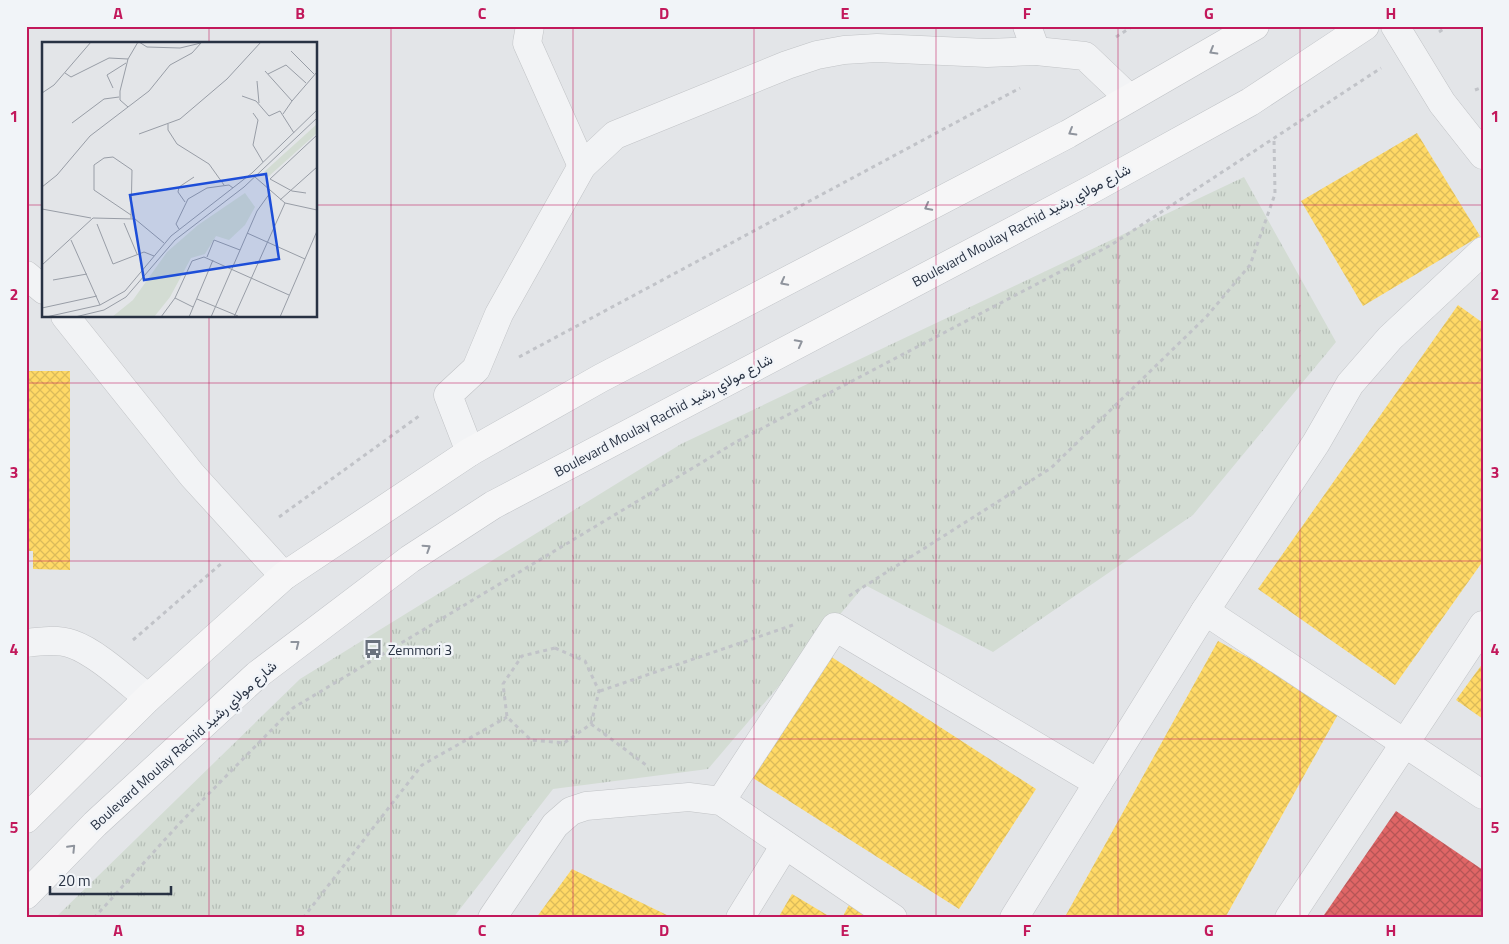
<svg xmlns="http://www.w3.org/2000/svg" width="1509" height="944" viewBox="0 0 1509 944" font-family="'Titillium Web',Vazirmatn,sans-serif">
<defs>
<pattern id="grass-tufts" width="24" height="20" patternUnits="userSpaceOnUse" patternTransform="scale(1.25)"><rect width="24" height="20" fill="#d3dcd3"/><path d="M3 7l-1-3M5 7V3M7 7l1-3M15 17l-1-3M17 17v-4M19 17l1-3" fill="none" stroke="#b5bdb6"/></pattern>
<pattern id="homes-cross-hatch" width="8" height="8" patternUnits="userSpaceOnUse" patternTransform="scale(1.25)"><rect width="8" height="8" fill="#ffd966"/><path d="M0 0l8 8M0 8l8-8" fill="none" stroke="#dbbb5a"/></pattern>
<pattern id="shops-cross-hatch" width="8" height="8" patternUnits="userSpaceOnUse" patternTransform="scale(1.25)"><rect width="8" height="8" fill="#e06666"/><path d="M0 0l8 8M0 8l8-8" fill="none" stroke="#b65556"/></pattern>
</defs>
<rect width="100%" height="100%" fill="#e3e5e8"/>
<polygon fill="url(#grass-tufts)" points="1244,177 1336,342 1193,515 993,652 865,585 708,769 553,789 453,918 55,918 300,679 681,444"/>
<g fill="url(#homes-cross-hatch)">
<polygon points="1417,133 1480,236 1363,306 1301,201"/>
<polygon points="1458,305 1483,323 1483,561 1395,685 1258,589"/>
<polygon points="26,371 70,371 70,570 33,569 33,551 26,551"/>
<polygon points="1218,641 1341,709 1225,918 1071,918 1066,915"/>
<polygon points="830,656 1036,789 959,909 753,778"/>
<polygon points="1483,663 1483,719 1456,700"/>
<polygon points="572,869 673,918 536,918"/>
<polygon points="792,894 832,918 778,918"/>
<polygon points="850,903 875,918 842,918"/>
</g>
<polygon fill="url(#shops-cross-hatch)" points="1396,811 1483,870 1483,918 1322,918"/>
<g fill="none" stroke-linecap="round" stroke-linejoin="round">
<g stroke="#c1c3c6" stroke-width="29">
<g id="street">
<polyline points="530,26 527,43 582,166"/>
<polyline points="1027,26 1036,51"/>
<polyline points="1395,26 1442,103 1483,155"/>
<polyline points="26,275 44,290"/>
<polyline points="65,316 192,475 284,576"/>
<polyline points="470,452 448,395 476,369 499,314 582,166 615,135 787,65 817,55 844,50 877,48 987,53 1036,51 1085,56 1129,98"/>
<polyline points="1205,611 1483,795"/>
<path d="M26 643C41 641 58 639 72 644 96 652 128 682 148 698"/>
<polyline points="721,801 835,627 1098,783"/>
<polyline points="492,918 555,825 571,811 586,806 689,797 721,801 893,918"/>
<polyline points="740,918 785,845"/>
<polyline points="1014,918 1205,611 1316,443 1350,384 1390,338 1483,251"/>
<polyline points="1289,918 1483,625"/>
</g>
</g>
<g stroke="#bfc2c6" stroke-width="29">
<g id="primary">
<polyline points="26,819 148,698 284,576 470,452 601,378 1068,134 1255,26"/>
<polyline points="26,895 95,824 257,675 410,559 493,505 1094,188 1250,102 1365,26"/>
</g>
</g>
<g stroke="#c1c3c8" stroke-width="3" stroke-dasharray="4 4" stroke-linecap="butt">
<polyline points="1439,32 1448,26"/>
<polyline points="1116,37 1133,26"/>
<polyline points="1475,90 1483,87"/>
<polyline points="519,357 1020,88"/>
<polyline points="279,517 419,416"/>
<polyline points="849,596 1051,468 1207,316 1250,265 1275,194 1274,139"/>
<polyline points="133,640 223,562"/>
<polygon points="555,648 585,661 599,691 591,724 564,743 531,740 507,717 503,684 522,656"/>
<polyline points="600,691 793,625"/>
<polyline points="591,724 646,765"/>
<polyline points="94,918 179,824 293,708 736,442 1111,245 1381,68"/>
<polyline points="303,918 422,765 507,717"/>
</g>
<use href="#street" stroke="#f2f3f5" stroke-width="28"/>
<use href="#primary" stroke="#f6f6f7" stroke-width="28"/>
</g>
<defs><path id="oneway-chevron" d="M-2-3.5L2.5 0L-2 3.5" fill="none" stroke-width="1.6" stroke-linecap="round" stroke-linejoin="round" transform="scale(1.25)"/></defs>
<g stroke="#8f949d">
<use href="#oneway-chevron" transform="translate(1213 51) rotate(150)"/>
<use href="#oneway-chevron" transform="translate(1072 132) rotate(150)"/>
<use href="#oneway-chevron" transform="translate(928 207) rotate(152)"/>
<use href="#oneway-chevron" transform="translate(784 282) rotate(152)"/>
<use href="#oneway-chevron" transform="translate(799 343) rotate(-28)"/>
<use href="#oneway-chevron" transform="translate(427 548) rotate(-33)"/>
<use href="#oneway-chevron" transform="translate(296 644) rotate(-38)"/>
<use href="#oneway-chevron" transform="translate(72 848) rotate(-46)"/>
</g>
<path fill="none" stroke="#c2185b" stroke-width="1" stroke-opacity="0.55" d="M209 26V44M391 26V918M573 26V918M754 26V918M936 26V918M1118 26V918M1300 26V918M26 205H44M316 205H1483M209 316V918M26 383H1483M26 561H1483M26 739H1483"/>
<defs>
<g id="bus-bare" transform="scale(1.5)"><path d="M-5-6H5V4H4V6H2V4H-2V6H-4V4H-5ZM-3.5-4V0h7V-4ZM-3.5 1.2v1.5H-2V1.2ZM2 1.2v1.5H3.5V1.2Z" fill="#69717d" stroke="#f1f4f8" stroke-width="2.5" paint-order="stroke"/></g>
</defs>
<g fill-rule="evenodd">
<use href="#bus-bare" x="373" y="649"/>
</g>
<g text-anchor="middle" dominant-baseline="central" stroke-width="5" stroke-linejoin="round" paint-order="stroke">
<g font-size="14" fill="#283243" stroke="#f1f4f8">
<text transform="translate(1021 225) rotate(-28)">Boulevard Moulay Rachid شارع مولاي رشيد</text>
<text transform="translate(663 415) rotate(-28)">Boulevard Moulay Rachid شارع مولاي رشيد</text>
<text transform="translate(183 745) rotate(-42)">Boulevard Moulay Rachid شارع مولاي رشيد</text>
</g>
<g font-size="14" fill="#283243" stroke="#f1f4f8" text-anchor="start">
<text x="388" y="649">Zemmori 3</text>
</g>
</g>
<g transform="translate(42 42)">
<rect width="275" height="275" fill="#e3e5e8"/>
<path d="M275 82V91L226 135 222 130ZM203 151 213 165 203 183 187 198 174 194 163 212 149 216 128 255 112 275H70L91 258 125 210 156 183Z" fill="#d3dcd3"/>
<path fill="none" stroke="#989da6" stroke-width="1" d="M97 0 105 5 138 6 159 1M249 9 272 32M223 29 250 59 241 72M23 31 29 35 67 16 86 17M226 32 244 23 264 41M215 39 217 61M71 46 65 33 84 21M0 51 12 43 49 0M200 54 214 59 227 74 238 69 252 91M250 59 275 30M86 65 78 58V49L86 17 96 0M211 71 216 78 211 103 221 120M30 81 62 57 77 55M126 82V88L135 102 167 122 182 143M97 92 138 77 185 37 219 0M213 135 243 161 275 168M0 145 15 133 48 94 107 49 128 23 150 11 159 1M264 151 250 149 228 137 275 93M238 158 275 125M143 160 136 150 137 145 152 135M0 167 49 176M89 173 52 148V123L62 116 71 115 90 128 89 176M82 181 95 212M55 182 71 222 102 210 112 214M137 187 134 182 146 157 165 146 187 143 191 146M205 191 263 217M29 198 58 263M165 215 172 198 198 208M0 223 51 176 93 177 122 201M11 238 45 232M133 256 151 265M155 257 196 274M0 266 55 254M4 275 58 263 83 249 129 194 210 131 275 68M33 275 62 268 84 255 133 198 202 145 275 76M119 275 133 256 150 219 162 215 247 253M147 275 171 218M169 275 215 169 228 151M192 275 243 161M238 275 275 189"/>
<path fill="#1d4ed8" fill-opacity="0.15" stroke="#1d4ed8" stroke-width="2.5" d="M224 132 237 217 102 238 88 153Z"/>
<rect width="275" height="275" fill="none" stroke="#283243" stroke-width="2.5"/>
</g>
<rect width="1509" height="944" fill="none" stroke="#f1f4f8" stroke-width="55"/>
<path d="M50 886v8h121v-8" fill="none" stroke="#283243" stroke-width="2.5"/>
<text x="58" y="886" font-size="15" fill="#283243" stroke="#f1f4f8" stroke-width="4" paint-order="stroke">20 m</text>
<rect x="28" y="28" width="1454" height="888" fill="none" stroke="#c2185b" stroke-width="2"/>
<g font-size="16" text-anchor="middle" font-weight="bold" fill="#c2185b">
<text x="118" y="19">A</text>
<text x="300" y="19">B</text>
<text x="482" y="19">C</text>
<text x="664" y="19">D</text>
<text x="845" y="19">E</text>
<text x="1027" y="19">F</text>
<text x="1209" y="19">G</text>
<text x="1391" y="19">H</text>
<text x="14" y="122">1</text>
<text x="1495" y="122">1</text>
<text x="14" y="300">2</text>
<text x="1495" y="300">2</text>
<text x="14" y="478">3</text>
<text x="1495" y="478">3</text>
<text x="14" y="655">4</text>
<text x="1495" y="655">4</text>
<text x="14" y="833">5</text>
<text x="1495" y="833">5</text>
<text x="118" y="936">A</text>
<text x="300" y="936">B</text>
<text x="482" y="936">C</text>
<text x="664" y="936">D</text>
<text x="845" y="936">E</text>
<text x="1027" y="936">F</text>
<text x="1209" y="936">G</text>
<text x="1391" y="936">H</text>
</g>
</svg>
